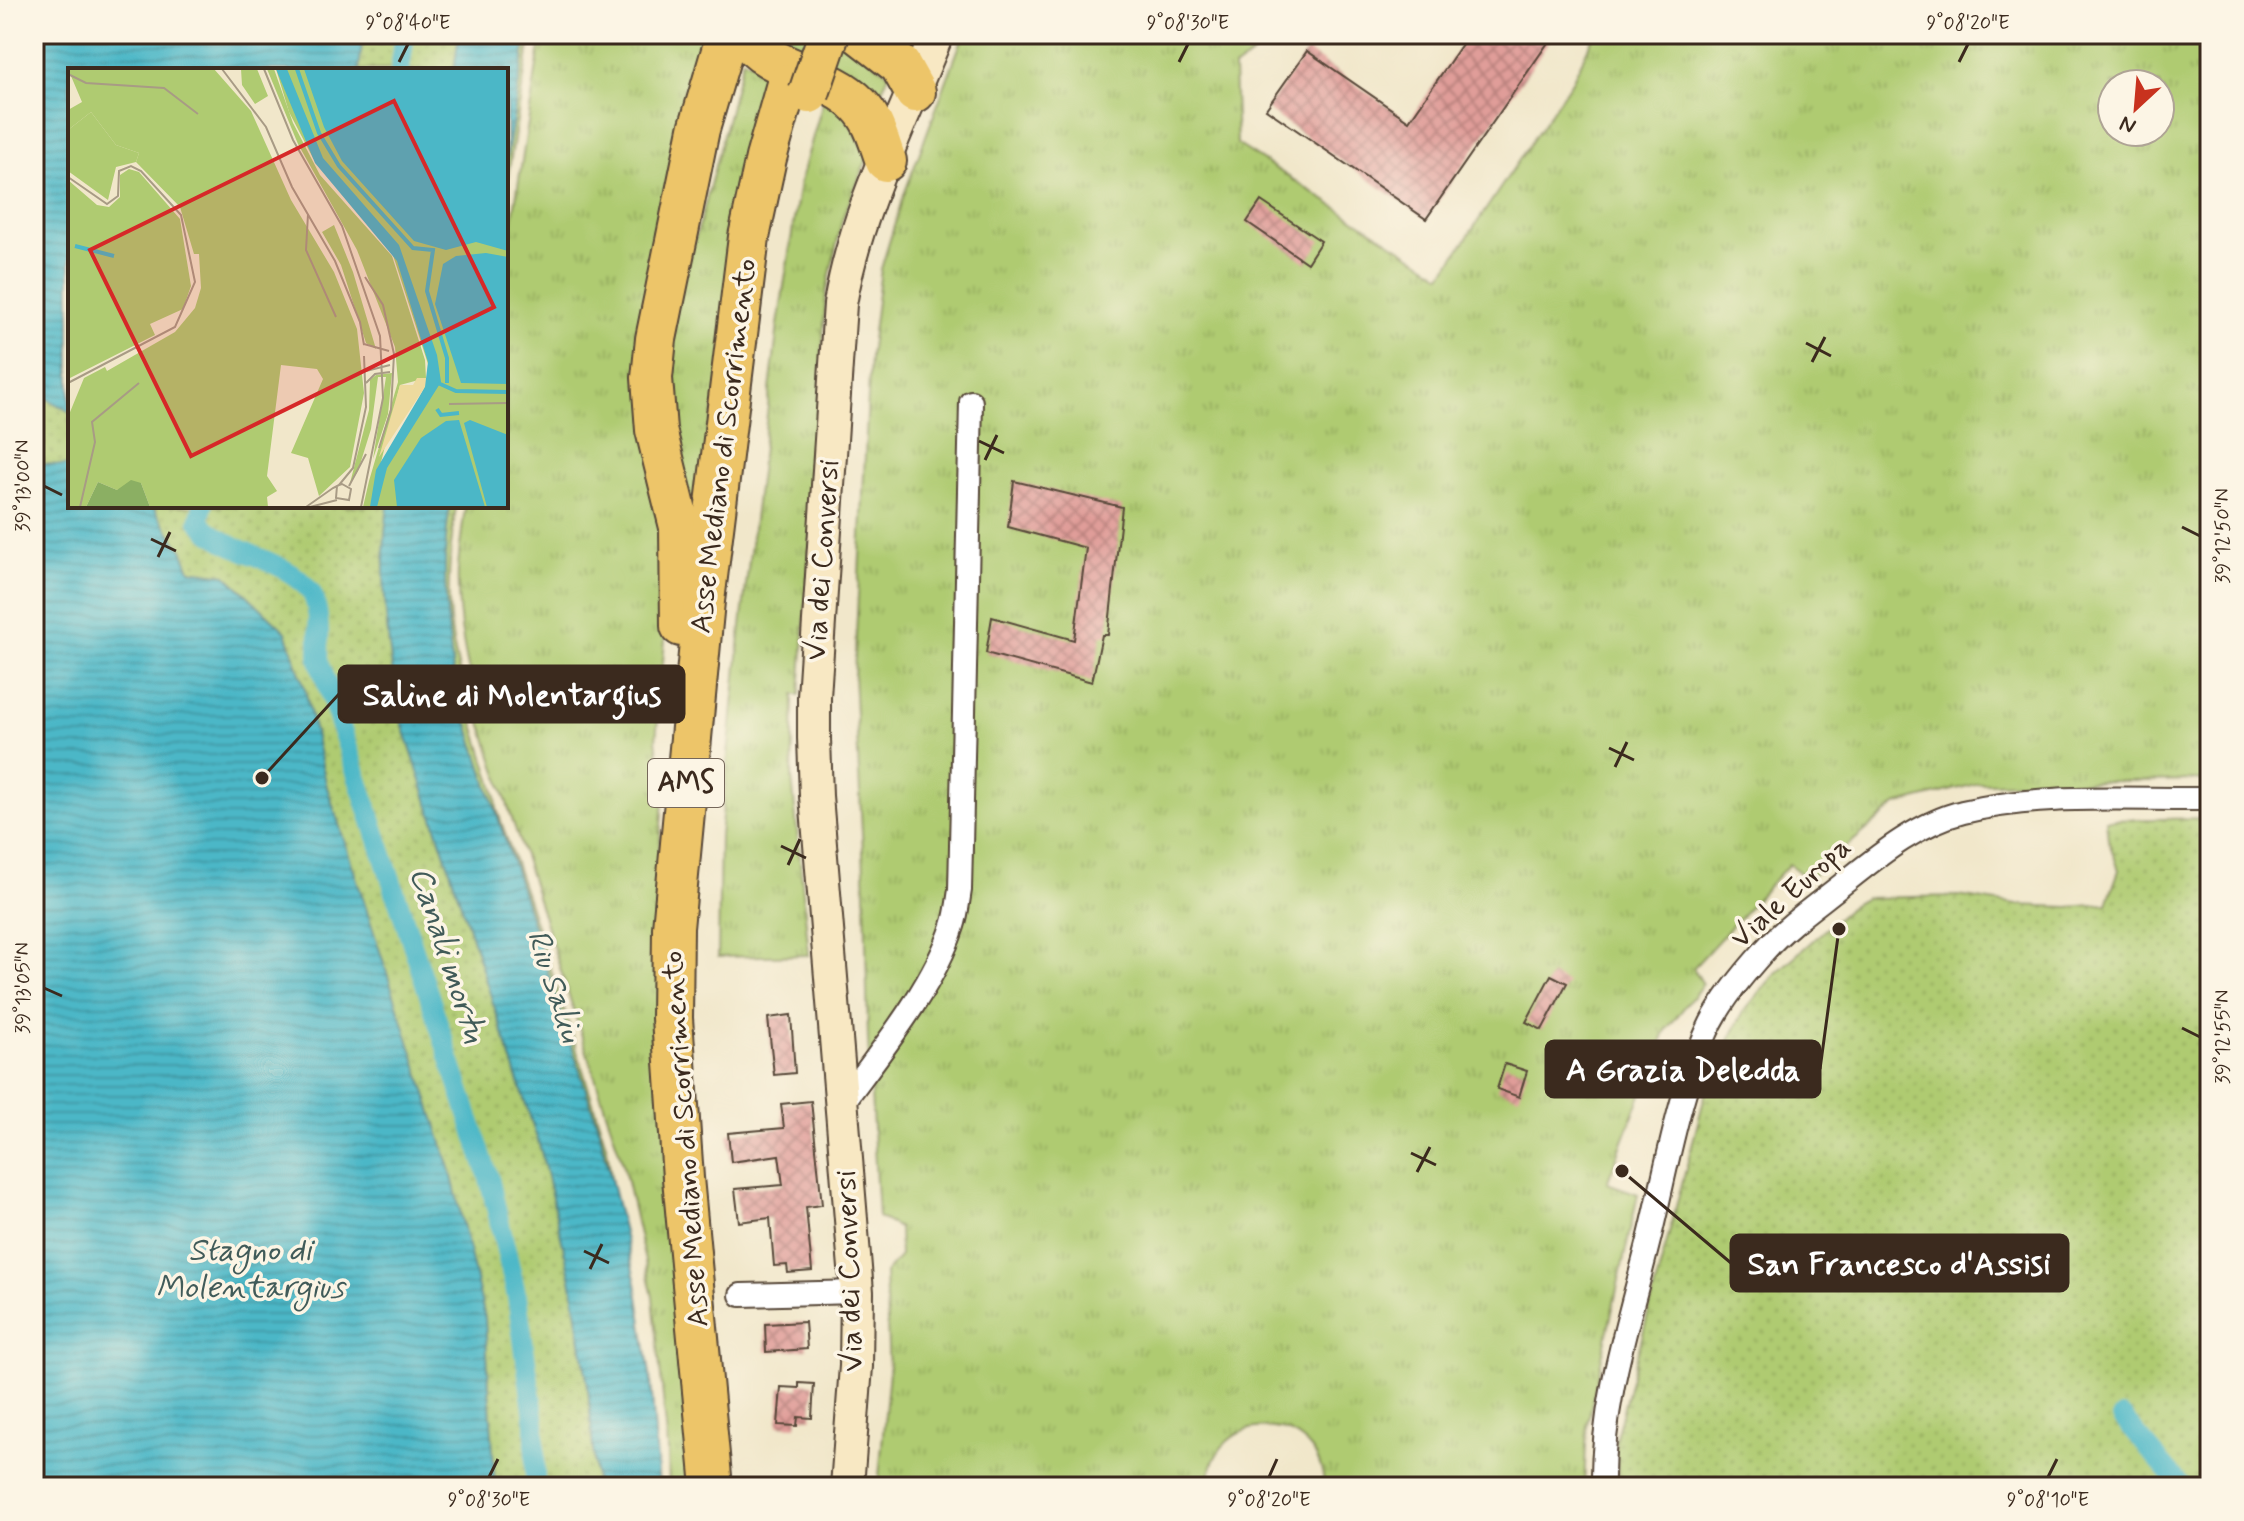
<svg xmlns="http://www.w3.org/2000/svg" width="2244" height="1521" viewBox="0 0 2244 1521" font-family="Mynerve,sans-serif">
<defs>
<pattern id="grass-tufts" width="24" height="20" patternUnits="userSpaceOnUse" patternTransform="scale(2)"><rect width="24" height="20" fill="#afcb71"/><path d="M3 7l-1-3M5 7V3M7 7l1-3M15 17l-1-3M17 17v-4M19 17l1-3" fill="none" stroke="#97ae61"/></pattern>
<pattern id="park-dots" width="8" height="8" patternUnits="userSpaceOnUse" patternTransform="scale(2)"><rect width="8" height="8" fill="#afcb71"/><path d="M2 2h.1M6 6h.1" fill="none" stroke="#97ae61" stroke-width="1.8" stroke-linecap="round"/></pattern>
<pattern id="water-rules" width="6" height="5" patternUnits="userSpaceOnUse" patternTransform="scale(2)"><rect width="6" height="5" fill="#4bb7c7"/><path d="M0 2.5h6" fill="none" stroke="#4095a1"/></pattern>
<pattern id="building-cross-hatch" width="8" height="8" patternUnits="userSpaceOnUse" patternTransform="scale(2)"><rect width="8" height="8" fill="#e09d99"/><path d="M0 0l8 8M0 8l8-8" fill="none" stroke="#b7807c"/></pattern>
</defs>
<rect width="100%" height="100%" fill="#fcf5e5"/>
<filter id="ink" filterUnits="userSpaceOnUse"><feTurbulence type="fractalNoise" baseFrequency=".0125" numOctaves="2"/><feDisplacementMap in="SourceGraphic" scale="16" xChannelSelector="R" yChannelSelector="G"/><feConvolveMatrix kernelMatrix="1 2 1 2 8 2 1 2 1" color-interpolation-filters="sRGB"/></filter>
<filter id="wash" filterUnits="userSpaceOnUse"><feTurbulence type="fractalNoise" baseFrequency=".006" numOctaves="4" result="noise"/><feDisplacementMap in="SourceGraphic" scale="32" xChannelSelector="R" yChannelSelector="G"/><feGaussianBlur stdDeviation="1.8" result="paint"/><feColorMatrix in="noise" values="0 0 0 0 0 0 0 0 0 0 0 0 0 0 0 0 0 1.4 0 .05"/><feComposite in="paint" operator="in"/></filter>
<g filter="url(#wash)">
<rect width="100%" height="100%" fill="#f1e7ca"/>
<g fill="url(#grass-tufts)" stroke="#757a48" stroke-width="2" fill-rule="evenodd">
<path d="M542 34H713L693 101 662 495 668 606 656 740 663 796 656 898 693 1487H669L668 1448 653 1297 623 1164 480 719C468 670 456 620 458 569 459 548 463 527 465 506H506V262Z"/>
<polygon points="763,34 836,34 889,74 874,109"/>
<path d="M964 34H1279L1234 68 1237 144 1442 275 1572 81 1595 34H2210V780L1979 783 1896 805 1808 879 1789 864 1693 968 1703 984 1666 1030 1607 1183 1638 1194 1587 1425 1584 1487H1324C1322 1408 1209 1407 1209 1487H878L889 1371 885 1273 900 1256 899 1228 878 1217 868 1040 865 892 854 675 870 356 881 269 902 200ZM2112 84H2160V132H2112Z"/>
<polygon points="743,59 776,75 690,535 667,432 675,302 701,220"/>
<polygon points="825,95 839,102 868,157 842,220 826,293 800,695 794,695 792,778 809,955 718,957 720,836 741,626 778,325 800,182"/>
</g>
<g fill="url(#park-dots)" stroke="#757a48" stroke-width="2">
<path d="M34 34H531L506 188V70H70V506H456C450 545 446 590 451 629 459 686 480 741 496 796L497 809 566 1015 607 1148 653 1487H34Z"/>
<polygon points="2210,818 2210,1487 1619,1487 1615,1441 1709,1080 1744,1011 1775,974 1854,904 1865,898 1958,896 2017,905 2068,907 2107,904 2119,870 2108,839 2106,820"/>
</g>
<g fill="url(#water-rules)" stroke="#437072" stroke-width="2">
<polygon points="34,34 363,34 359,70 70,70 70,412 34,391"/>
<polygon points="459,34 527,34 506,163 506,70 454,70"/>
<polygon points="34,463 70,466 70,506 152,506 182,550 190,570 226,575 286,632 305,689 327,787 450,1168 485,1318 495,1487 34,1487"/>
<path d="M388 506H450C440 565 447 622 454 681L600 1133 636 1283 651 1381 659 1487H596L588 1387 572 1284 541 1151 398 710C388 644 378 573 388 506Z"/>
</g>
<g fill="none" stroke-linecap="round" stroke-linejoin="round">
<g stroke="#4bb7c7" stroke-width="20">
<polyline points="400,70 405,34"/>
<path d="M203 506 199 521C228 556 284 556 310 591 321 605 319 643 319 660L489 1178 517 1297 535 1424V1487"/>
<polyline points="2122,1417 2182,1487"/>
</g>
</g>
<g id="blocks">
<g fill="url(#building-cross-hatch)">
<polygon points="1469,34 1554,34 1426,219 1266,109 1307,51 1409,121"/>
<polygon points="1261,201 1321,241 1307,263 1247,222"/>
<polygon points="1014,481 1122,507 1108,635 1102,635 1092,682 986,653 992,617 1074,640 1086,548 1008,527"/>
<polygon points="1551,975 1567,983 1542,1030 1526,1022"/>
<polygon points="791,1015 795,1073 774,1075 768,1018"/>
<polygon points="1505,1064 1527,1071 1519,1097 1497,1089"/>
<polygon points="811,1101 822,1205 806,1207 812,1271 788,1273 787,1265 774,1266 770,1218 739,1222 735,1189 783,1185 779,1155 731,1162 728,1133 784,1128 781,1104"/>
<polygon points="805,1322 807,1349 766,1352 765,1324"/>
<polygon points="799,1383 814,1384 812,1418 798,1417 797,1426 778,1425 781,1387 799,1388"/>
</g>
</g>
</g>
<g filter="url(#ink)">
<use href="#blocks" fill-opacity="0" stroke="#564638" stroke-width="2"/>
<g fill="none" stroke-linecap="round" stroke-linejoin="round">
<g stroke="#564638" stroke-width="26">
<g id="street">
<path d="M842 1104C880 1052 933 988 953 926 957 914 958 902 960 890L971 402"/>
<polyline points="741,1295 857,1292"/>
<path d="M1603 1487C1601 1401 1631 1315 1651 1232 1667 1165 1681 1084 1711 1023 1725 996 1745 972 1765 950 1787 925 1818 904 1844 883 1878 856 1918 823 1963 812 2043 793 2128 800 2210 799"/>
</g>
</g>
<g stroke="#564638" stroke-width="36">
<path id="secondary" d="M847 1487 856 1366 857 1292 816 796 814 738V697L840 304C856 210 902 122 937 34"/>
</g>
<g stroke="#564638" stroke-width="44">
<g id="highway">
<path d="M744 34C770 74 827 71 859 105 874 120 879 142 886 161"/>
<polyline points="860,34 900,65 915,92"/>
<polyline points="681,626 680,527 656,430 652,378 656,339 699,129 727,34"/>
<polyline points="712,1487 683,1178 672,1018 673,928 704,601 749,237 766,158 787,84"/>
</g>
</g>
<use href="#street" stroke="#fff" stroke-width="22"/>
<use href="#secondary" stroke="#f8e8c3" stroke-width="32"/>
<use href="#highway" stroke="#edc569" stroke-width="40"/>
<g stroke="#564638" stroke-width="44" stroke-linecap="butt">
<polyline id="highway-bridge" points="809,93 829,34"/>
</g>
<use href="#highway-bridge" stroke="#edc569" stroke-width="40"/>
</g>
</g>
<path fill="none" stroke="#3b2a1e" stroke-width="3" d="M399 62 408 44M1179 62 1188 44M1959 62 1968 44M1806 343 1831 356M1812 362 1825 337M979 441 1004 453M985 460 997 435M44 486 62 495M2182 527 2200 536M151 539 176 551M158 557 170 532M1609 748 1634 760M1615 767 1627 742M781 846 806 858M788 865 800 839M44 988 62 996M2182 1028 2200 1037M1411 1153 1436 1165M1417 1172 1430 1147M584 1251 609 1263M590 1269 602 1244M489 1477 498 1459M1269 1477 1277 1459M2048 1477 2057 1459"/>
<g text-anchor="middle" dominant-baseline="central" stroke-width="7" stroke-linejoin="round" paint-order="stroke">
<rect fill="#fcf5e5" stroke="#75675a" stroke-width="2" x="648" y="759" width="76" height="48" rx="6"/>
<g font-size="28" font-weight="bold" fill="#3b2a1e">
<text x="686" y="783">AMS</text>
</g>
<g font-size="30" fill="#3b2a1e" stroke="#fcf5e5">
<text transform="translate(724 446) rotate(-83)">Asse Mediano di Scorrimento</text>
<text transform="translate(823 560) rotate(-86)">Via dei Conversi</text>
<text transform="translate(1791 893) rotate(-42)">Viale Europa</text>
<text transform="translate(686 1139) rotate(-94)">Asse Mediano di Scorrimento</text>
<text transform="translate(850 1271) rotate(-92)">Via dei Conversi</text>
</g>
<g font-size="32" font-style="italic" fill="#415b59" stroke="#fcf5e5">
<text transform="translate(447 955) rotate(72)">Canali mortu</text>
<text transform="translate(554 986) rotate(72)">Riu Saliu</text>
<text x="250" y="1251">Stagno di<tspan x="250" dy="37">Molentargius</tspan></text>
</g>
</g>
<g transform="translate(68 68)">
<rect width="440" height="440" fill="#f1e7ca"/>
<path d="M0 1H146L183 43 223 132 266 204 289 261 296 325 282 399 251 428 240 390 223 385 255 311 249 301 213 297 199 408 209 423 199 429 200 439H82L73 415 49 422 30 414 18 439H0V349L16 310 37 299 39 303 107 264 127 240 133 220 131 186H126L112 139 68 94 71 85 48 77 23 44 0 62V42L14 34ZM173 1H189L200 28 187 36 174 17ZM199 1H206L225 55 252 107 324 188 357 292 358 310 332 317 302 439H295L301 413 330 314 327 279 289 182 230 76ZM266 157 285 204 308 281 298 275 273 197 254 164ZM324 305 320 346 305 391 318 309H310L303 361 290 403 282 415 301 342 302 312 308 307Z" fill="#afcb71"/>
<path d="M63 412 73 415 82 439H18L30 414 49 422Z" fill="#8baf63"/>
<path d="M349 310H360L357 319 311 389 332 317H345Z" fill="#eeda9e"/>
<path d="M208 1H440V439H301L303 426 359 315 360 296 324 184 245 90 221 44ZM23 44 48 77 71 85 68 94 48 99 40 132 0 103V62ZM61 101 71 104 112 151 123 218 115 241 82 256 87 267 0 311V112L29 137 41 139 52 129V107Z" fill="#afcb71"/>
<path d="M208 1H219L255 90 331 177 369 287 373 314 319 400 309 439H302L308 402 357 319 360 294 329 193 247 95ZM236 1H440V183L408 174 378 182 346 173 274 93 256 59ZM418 185 440 189V316L393 315 367 236 375 196 388 188ZM391 352 417 439H329L326 412 353 370 378 353ZM402 352 440 367V439H419L396 355Z" fill="#4bb7c7"/>
<path fill="none" stroke="#4bb7c7" stroke-width="4" d="M229 1 251 65 271 98 345 180 365 182 359 223 379 290V315M7 178 46 188M370 315 388 323 440 324M369 341 373 347 391 345"/>
<path fill="none" stroke="#a89b85" stroke-width="2" d="M154 1 198 59 224 119 267 193 292 254 296 277M196 1 225 72 274 158 312 268 315 330 293 439M0 6 18 15 96 20 130 46M0 109 39 136 50 128 51 103 63 98 73 103 113 147 127 214 107 259 0 315M240 146 238 182 268 249M297 209 315 237 326 286 323 342 311 380M296 276 321 283M298 303 322 297M298 315 307 306 322 304M381 336 440 335M271 417 285 400 298 339 296 288M281 418 298 386M12 439 27 374 24 354 71 315M238 439 265 420 271 417 274 416 283 421 281 432 268 430 269 418M242 439 269 432"/>
<path fill="#d62828" fill-opacity="0.15" stroke="#d62828" stroke-width="4" d="M326 33 426 239 123 388 22 182Z"/>
<rect width="440" height="440" fill="none" stroke="#3b2a1e" stroke-width="4"/>
</g>
<path fill="none" stroke="#3b2a1e" stroke-width="3" d="M262 778L339 694M1839 929L1820 1069M1622 1171L1731 1263"/>
<g fill="#3b2a1e" stroke="#fcf5e5" stroke-width="3">
<circle cx="262" cy="778" r="8"/>
<circle cx="1839" cy="929" r="8"/>
<circle cx="1622" cy="1171" r="8"/>
</g>
<g fill="#3b2a1e" stroke="#3b2a1e" stroke-width="3">
<rect x="339" y="666" width="345" height="56" rx="8"/>
<rect x="1546" y="1041" width="274" height="56" rx="8"/>
<rect x="1731" y="1235" width="337" height="56" rx="8"/>
</g>
<g font-size="32" text-anchor="middle" font-weight="bold" fill="#fff">
<text x="512" y="705">Saline di Molentargius</text>
<text x="1683" y="1080">A Grazia Deledda</text>
<text x="1899" y="1274">San Francesco d'Assisi</text>
</g>
<rect width="2244" height="1521" fill="none" stroke="#fcf5e5" stroke-width="88"/>
<g transform="translate(2136 108) rotate(206)"><circle r="38" fill="#fcf5e5" stroke="#afa495" stroke-width="2"/>
<path d="M0-6L14 30L0 20L-14 30Z" fill="#c8321e"/>
<text y="-12" font-size="22" font-weight="bold" text-anchor="middle" fill="#3b2a1e">N</text>
</g>
<rect x="44" y="44" width="2156" height="1433" fill="none" stroke="#3b2a1e" stroke-width="3"/>
<g font-size="20" text-anchor="middle" fill="#3b2a1e">
<text x="408" y="29">9°08'40"E</text>
<text x="1188" y="29">9°08'30"E</text>
<text x="1968" y="29">9°08'20"E</text>
<text transform="translate(22 486) rotate(-90)" y="7">39°13'00"N</text>
<text transform="translate(2222 536) rotate(-90)" y="7">39°12'50"N</text>
<text transform="translate(22 988) rotate(-90)" y="7">39°13'05"N</text>
<text transform="translate(2222 1037) rotate(-90)" y="7">39°12'55"N</text>
<text x="489" y="1506">9°08'30"E</text>
<text x="1269" y="1506">9°08'20"E</text>
<text x="2048" y="1506">9°08'10"E</text>
</g>
</svg>
